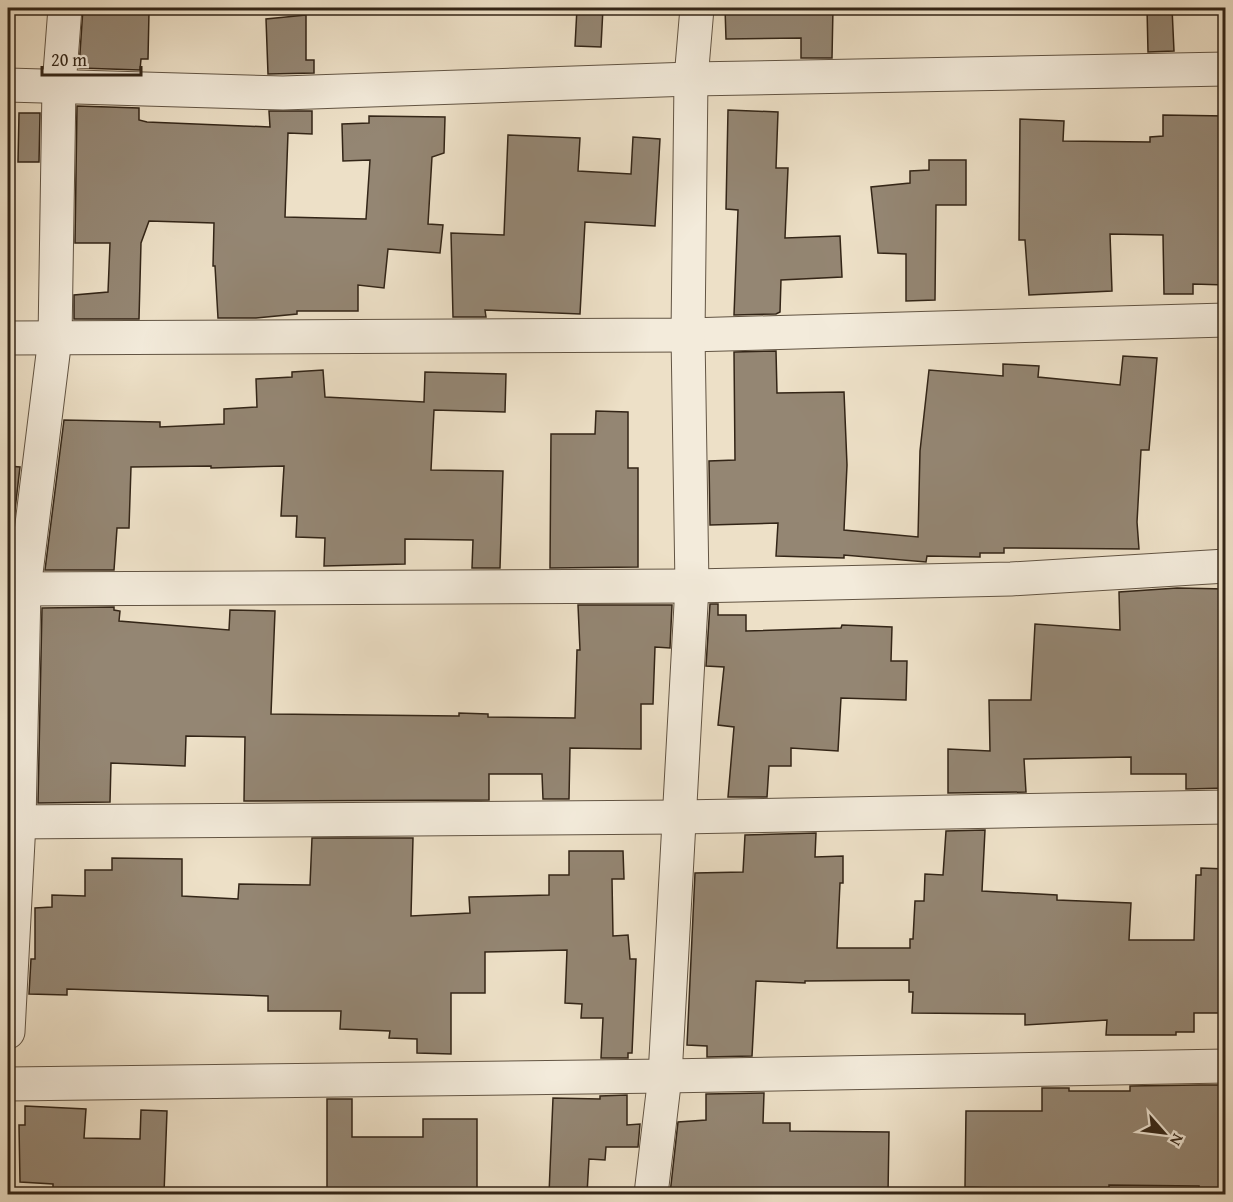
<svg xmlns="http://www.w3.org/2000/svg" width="1233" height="1202" viewBox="0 0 1233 1202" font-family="'Gentium Book Plus',serif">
<rect width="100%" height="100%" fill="#ede0c7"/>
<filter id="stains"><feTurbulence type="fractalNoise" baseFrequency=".00333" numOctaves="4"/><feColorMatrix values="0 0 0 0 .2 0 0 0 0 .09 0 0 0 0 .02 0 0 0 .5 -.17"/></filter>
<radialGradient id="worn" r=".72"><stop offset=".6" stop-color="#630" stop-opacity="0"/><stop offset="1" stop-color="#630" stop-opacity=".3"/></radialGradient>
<g fill="#948673" stroke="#332517" stroke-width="1.5">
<polygon points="83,8 125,8 124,12 149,12 148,59 141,59 140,70 79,68"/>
<polygon points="577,8 603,8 601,47 575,46"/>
<polygon points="725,8 833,8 832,58 801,58 801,38 726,39"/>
<polygon points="1147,8 1172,8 1174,51 1148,52"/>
<polygon points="306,15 306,60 314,60 314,73 268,74 266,19"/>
<polygon points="77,106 139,108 139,120 147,122 270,127 269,111 312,111 312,134 288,133 285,217 366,219 370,160 343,161 342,124 369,123 369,116 445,117 444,153 432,157 428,224 443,225 440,253 388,249 384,288 358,285 358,311 297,311 297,314 256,318 218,318 215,266 213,266 214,223 149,221 141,243 139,319 74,319 74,295 108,292 110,243 75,243"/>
<polygon points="728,110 778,112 776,168 788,168 785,238 840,236 842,277 781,280 780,312 776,314 734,315 738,210 726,209"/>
<polygon points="19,113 40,113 39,162 18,162"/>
<polygon points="1163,115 1226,116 1226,285 1193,284 1193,294 1164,294 1163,235 1110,234 1112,291 1029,295 1025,240 1019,240 1020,119 1064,121 1063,141 1150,142 1150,137 1163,136"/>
<polygon points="508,135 580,138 578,171 631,174 633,137 660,139 655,226 585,222 580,314 485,310 486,317 453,317 451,233 504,235"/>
<polygon points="929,160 966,160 966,205 936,205 935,300 906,301 906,254 878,253 871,187 910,183 910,171 929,170"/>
<polygon points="776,351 777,393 844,392 847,465 844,530 918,537 920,451 929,370 1003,376 1003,364 1039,366 1038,377 1120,385 1123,356 1157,358 1149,450 1141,450 1137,522 1139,549 1004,548 1004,553 980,553 980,557 927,556 926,562 844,555 844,558 776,556 778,523 710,525 709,461 735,460 734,352"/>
<polygon points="323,370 325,397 424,402 425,372 506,374 505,412 434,410 431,470 503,471 500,568 472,568 473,540 405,539 405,564 324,566 325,538 296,537 297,516 281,516 284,466 211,468 211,466 131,467 129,528 117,528 114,570 45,570 64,420 160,422 160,427 224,424 224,409 257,407 256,379 292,377 292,372"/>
<polygon points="596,411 628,412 628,468 638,468 638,567 550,568 551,434 595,434"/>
<polygon points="8,466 20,467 8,570"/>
<polygon points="1177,588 1226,589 1226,788 1186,789 1186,774 1131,774 1131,757 1024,759 1026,792 948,793 948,749 990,751 989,700 1031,700 1035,624 1120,630 1119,592"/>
<polygon points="710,604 718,604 718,615 746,615 746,631 841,628 842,625 892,627 891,661 907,661 906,700 841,698 838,751 791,748 791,766 769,766 767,797 728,797 734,727 718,725 724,667 706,666"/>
<polygon points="578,605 672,605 670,648 655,647 653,704 641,704 641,749 570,748 569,799 543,799 542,774 489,774 489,800 244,801 245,737 186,736 185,766 111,763 110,802 38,803 42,608 114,607 114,610 120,611 119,621 229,630 230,610 275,611 271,714 459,716 459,713 488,714 488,717 575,718 577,650 580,650"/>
<polygon points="985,830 982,891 1057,895 1057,900 1131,903 1129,940 1194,940 1196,875 1201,875 1201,868 1226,869 1226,1013 1194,1013 1194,1032 1176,1032 1176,1035 1106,1035 1107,1020 1025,1025 1025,1014 912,1013 913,992 909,992 909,980 805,981 805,983 756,981 752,1056 707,1057 707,1046 687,1045 695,873 743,872 745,835 816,833 815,857 843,856 843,883 840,883 837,948 910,948 910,939 913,939 915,901 924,901 925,874 943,875 946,831"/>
<polygon points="312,838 413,838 411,916 470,913 469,897 549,895 549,875 569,875 569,851 623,851 624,879 612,879 613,936 628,935 630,959 636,959 632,1053 628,1053 628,1058 601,1058 603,1018 581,1018 582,1004 565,1003 567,950 485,952 485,993 451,993 451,1054 417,1053 417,1039 389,1038 390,1031 340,1029 341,1011 268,1011 268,996 67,989 67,995 29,994 31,959 35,959 35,908 52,907 52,895 85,896 85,870 112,870 112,858 182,859 182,896 238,899 239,884 310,885"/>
<polygon points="1200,1085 1226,1085 1226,1189 1199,1189 1199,1186 1109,1185 1109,1192 965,1187 966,1111 1042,1111 1042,1088 1069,1088 1069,1091 1130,1091 1130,1086"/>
<polygon points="764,1093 763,1123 790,1123 790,1131 889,1132 888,1194 670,1194 678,1122 706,1120 706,1094"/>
<polygon points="627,1095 627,1125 640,1124 638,1147 606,1147 605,1160 589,1159 587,1194 549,1194 553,1098 600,1099 600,1096"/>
<polygon points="327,1099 352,1099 352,1137 423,1137 423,1119 477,1119 477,1194 327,1194"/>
<polygon points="25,1106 86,1109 84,1138 140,1139 141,1110 167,1111 164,1194 53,1194 53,1184 20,1182 19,1125 25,1125"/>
</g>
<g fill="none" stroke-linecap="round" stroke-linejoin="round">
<g stroke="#625443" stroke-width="35">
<g id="minor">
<polyline points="8,85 283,93 691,79 1226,69"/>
<polyline points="8,338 688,335 1226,320"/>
<polyline points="8,589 692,586 1011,579 1226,566"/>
<polyline points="8,822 679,817 1226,807"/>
<polyline points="8,1032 19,822 24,589 55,338 59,86 65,8"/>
<polyline points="8,1084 665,1076 692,586 688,335 691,79 697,8"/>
<polyline points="651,1194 665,1076 1226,1066"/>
</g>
</g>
<use href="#minor" stroke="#f3ebdb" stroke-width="33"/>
</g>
<rect width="1233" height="1202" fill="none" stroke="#ede0c7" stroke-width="30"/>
<rect x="9" y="9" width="1215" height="1184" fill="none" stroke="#332517" stroke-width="3"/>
<rect x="15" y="15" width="1203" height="1172" fill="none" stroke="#332517" stroke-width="1.5"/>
<g transform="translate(1164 1133) rotate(118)" stroke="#f3ebdb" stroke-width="4.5" paint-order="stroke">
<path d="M0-4.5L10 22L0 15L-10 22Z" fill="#332517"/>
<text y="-9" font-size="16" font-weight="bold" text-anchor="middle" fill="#332517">N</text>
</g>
<path d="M42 66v9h99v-9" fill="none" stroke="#332517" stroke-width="3"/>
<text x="51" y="66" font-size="18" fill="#332517" stroke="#f3ebdb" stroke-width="4.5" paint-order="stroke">20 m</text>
<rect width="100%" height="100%" filter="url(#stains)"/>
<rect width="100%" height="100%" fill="url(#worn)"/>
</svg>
